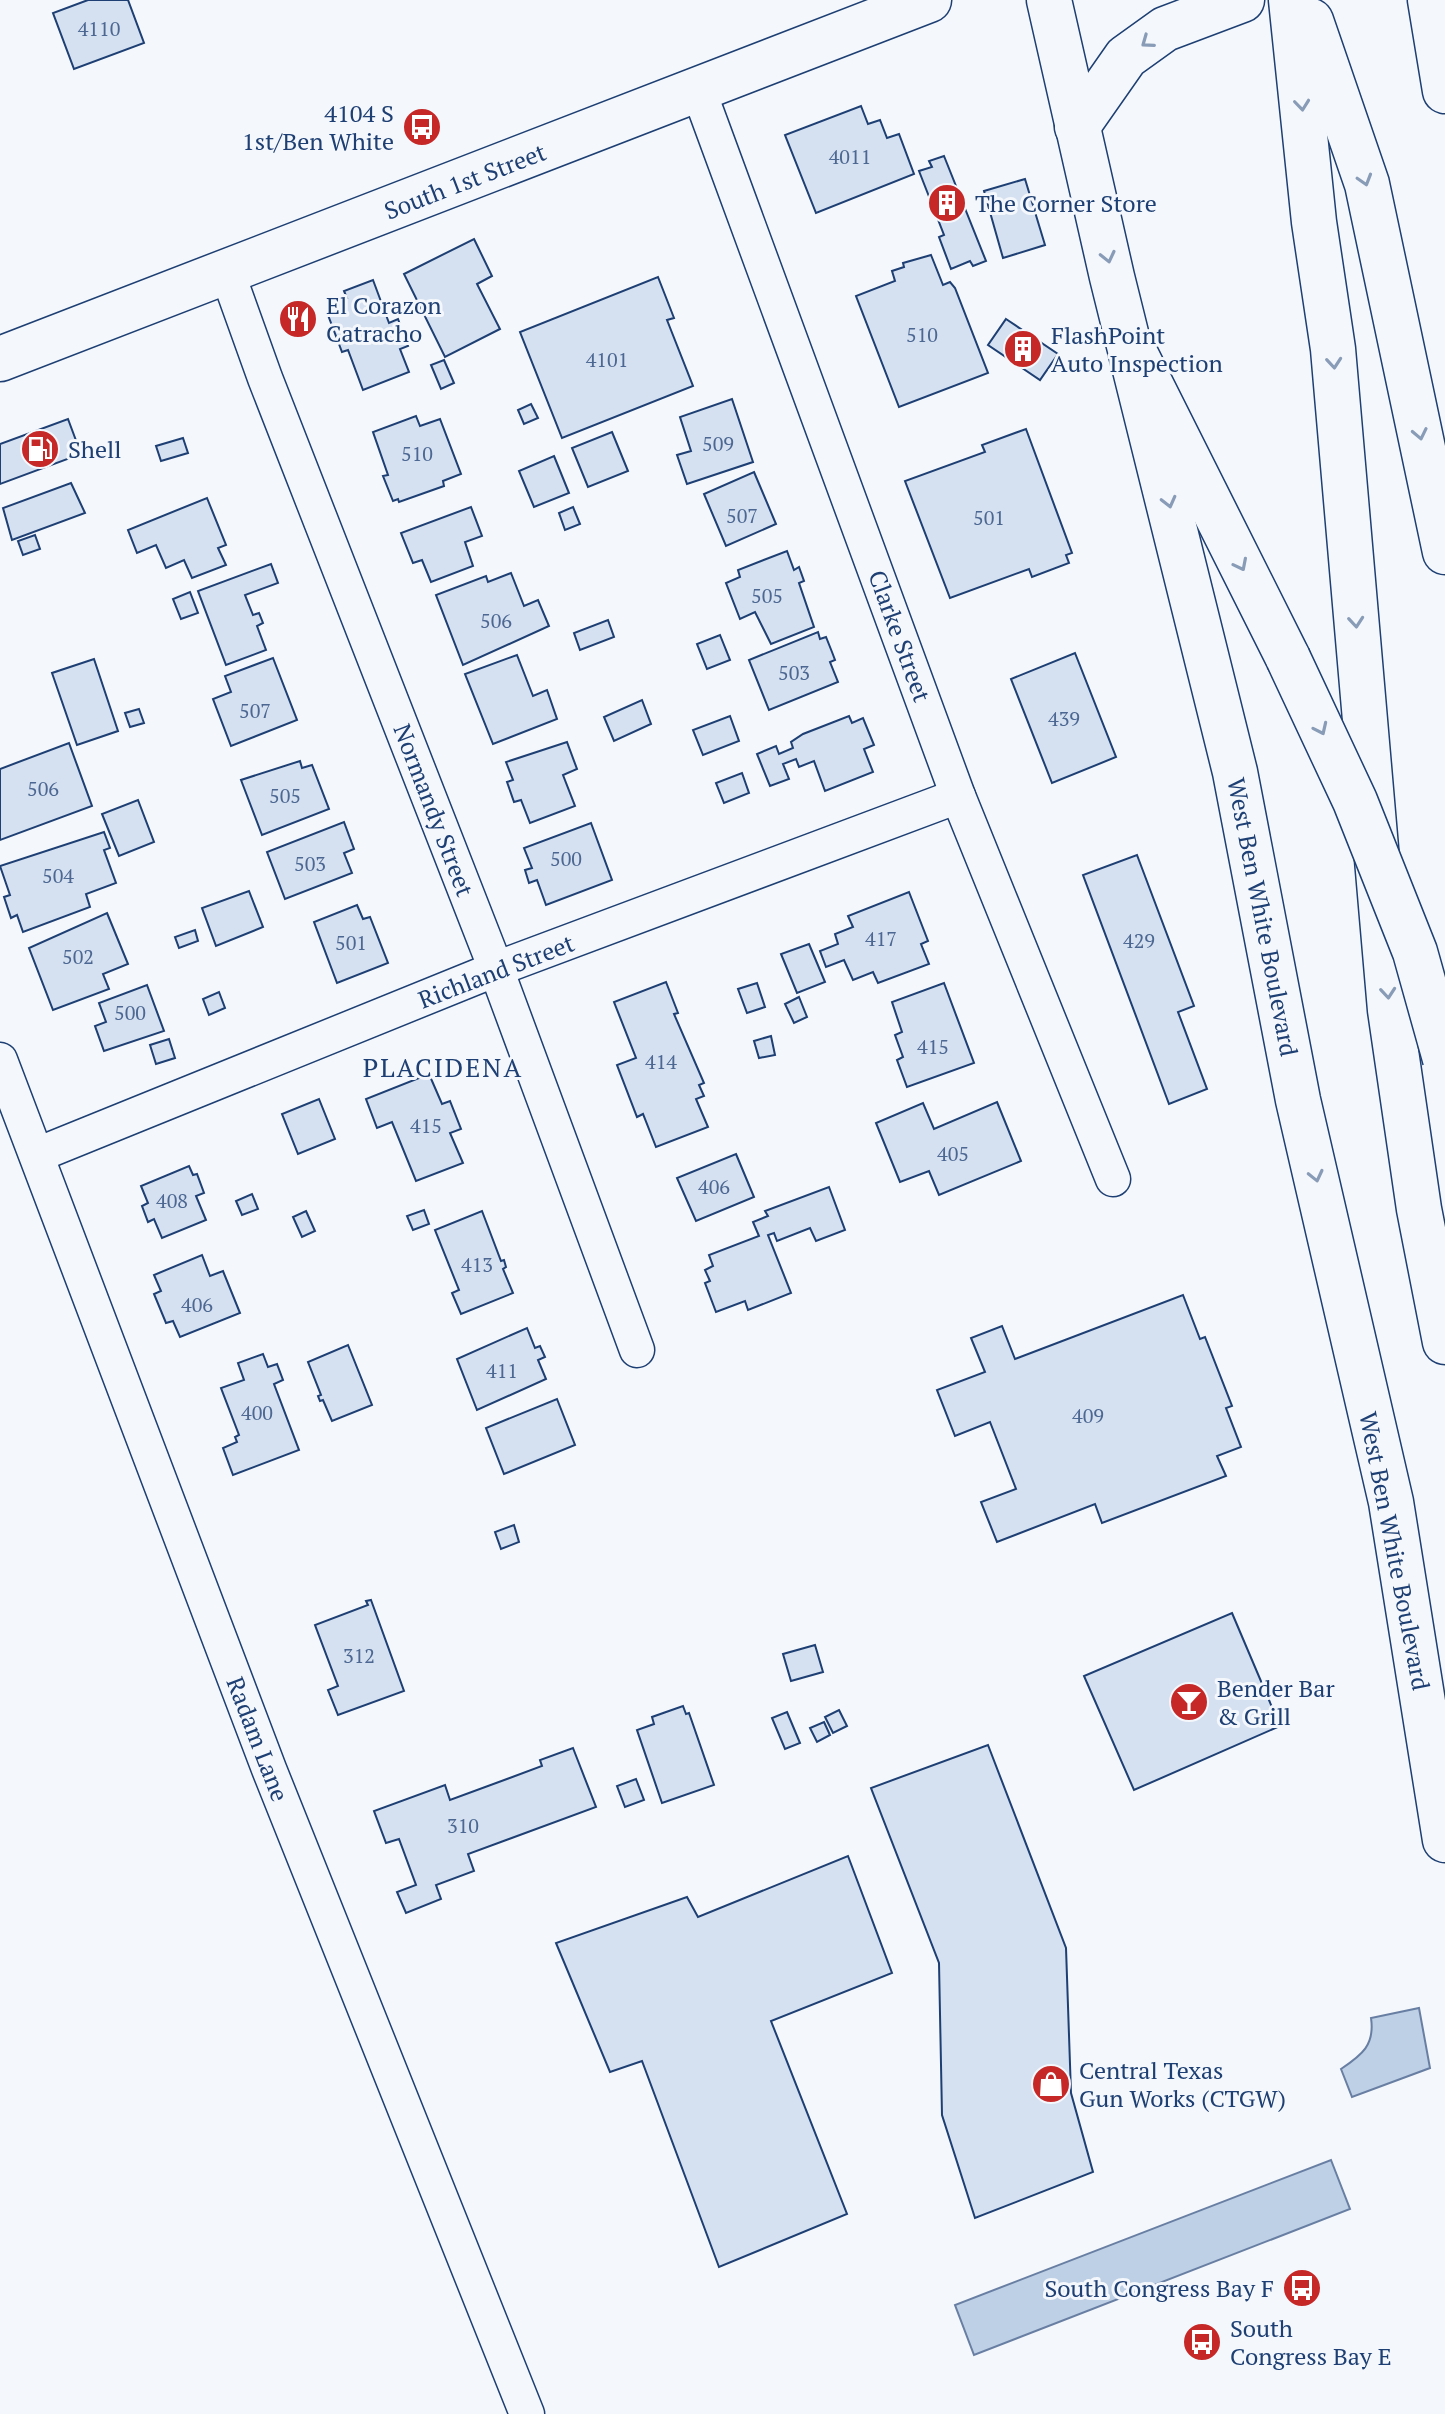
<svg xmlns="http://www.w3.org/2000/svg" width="1445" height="2414" viewBox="0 0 1445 2414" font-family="'PT Serif',serif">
<rect width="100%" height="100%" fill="#f4f7fb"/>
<g fill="#bed0e5" stroke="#687fa3" stroke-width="2">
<path d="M1419 2008 1430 2068 1352 2097 1341 2069C1362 2055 1375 2045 1371 2018Z"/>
<polygon points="1331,2160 1350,2209 974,2355 955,2305"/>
</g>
<g fill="#d5e0f0" stroke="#1d3f73" stroke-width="2">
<polygon points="88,0 128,0 144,43 74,69 53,13"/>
<polygon points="861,106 868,124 880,120 887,138 899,134 914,174 816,213 785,135"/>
<polygon points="944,156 986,261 973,266 970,261 951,269 939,237 944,235 919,171 932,167 929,161"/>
<polygon points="1025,179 1045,245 1003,258 984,191"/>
<polygon points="474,239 492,276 477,284 500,329 445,357 404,274"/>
<polygon points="931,255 943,285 950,282 955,288 988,373 899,407 856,296 895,281 892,271 904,267 903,263"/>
<polygon points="658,277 674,318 667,320 693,386 562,438 520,332"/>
<polygon points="373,280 389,323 398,319 408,346 400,349 409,372 363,390 348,350 342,352 328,315 335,312 332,304 347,298 344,291"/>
<polygon points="1006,319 1058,354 1040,380 988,345"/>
<polygon points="444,360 454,383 441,389 431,365"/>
<polygon points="732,399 753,462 687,484 677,455 691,451 680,417"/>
<polygon points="531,404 538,418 524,424 518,410"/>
<polygon points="416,416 420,426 440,419 461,474 443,481 444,486 399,502 398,499 393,501 383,476 388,475 373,432"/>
<polygon points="68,419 81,454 0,484 0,444"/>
<polygon points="1026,429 1072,553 1066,555 1069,563 1032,577 1029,569 950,598 905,481 985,452 982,445"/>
<polygon points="612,432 628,471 588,487 572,448"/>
<polygon points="183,438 188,453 161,461 156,446"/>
<polygon points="554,456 569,493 534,507 519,471"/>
<polygon points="754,472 776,524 726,546 704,494"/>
<polygon points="71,483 85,513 12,540 3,508"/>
<polygon points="207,498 226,545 218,548 226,565 192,578 184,560 166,568 156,545 137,553 128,530"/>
<polygon points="471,507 482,536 465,542 473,566 431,582 422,560 413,563 401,533"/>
<polygon points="573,507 580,524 565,530 559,513"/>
<polygon points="35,535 40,549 23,555 18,541"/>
<polygon points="787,551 794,570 799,567 804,581 799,583 814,627 771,644 755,612 740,619 726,583 740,577 738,570"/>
<polygon points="271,564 278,583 245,595 253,615 259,613 263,623 257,626 266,650 226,665 198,591"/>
<polygon points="511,573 524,606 538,600 549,626 463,665 436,595 486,576 488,582"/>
<polygon points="190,592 198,613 181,619 173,599"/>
<polygon points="608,620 614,637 580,650 574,633"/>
<polygon points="818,632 820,639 826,637 832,652 835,660 830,662 838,682 769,710 749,660"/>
<polygon points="720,635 730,660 707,669 697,644"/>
<polygon points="1075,653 1116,757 1052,783 1011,679"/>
<polygon points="517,655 533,696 547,690 557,719 493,744 465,674"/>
<polygon points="273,658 297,720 231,746 213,699 231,692 225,676"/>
<polygon points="94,659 118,731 77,745 52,673"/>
<polygon points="642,700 651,724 614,741 604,717"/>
<polygon points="139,709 144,723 130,727 125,713"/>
<polygon points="730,716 739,741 703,755 693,730"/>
<polygon points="849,716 852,723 863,718 874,745 864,749 873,772 825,791 814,761 799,767 796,759 783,764 789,779 770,786 757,754 776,746 779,754 793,748 791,742 803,734"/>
<polygon points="567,742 577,769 563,775 575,806 530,823 521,800 514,802 507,782 513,780 506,762"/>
<polygon points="69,743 92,806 0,840 0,769"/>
<polygon points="300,761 302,768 312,765 329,809 262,835 241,780"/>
<polygon points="742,773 749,793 724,803 716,783"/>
<polygon points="138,800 154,842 119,856 102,814"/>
<polygon points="344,822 354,849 344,853 352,873 285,899 267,852"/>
<polygon points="591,823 612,880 546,905 537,880 529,883 525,870 532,868 524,848"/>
<polygon points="104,832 110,848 104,850 116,883 86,894 90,907 23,932 17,915 11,918 4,897 10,895 0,866"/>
<polygon points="1137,855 1194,1006 1178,1012 1207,1089 1169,1104 1083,875"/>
<polygon points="249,891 263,927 216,946 202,908"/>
<polygon points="909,892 928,941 921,944 929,964 878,983 873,972 853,980 844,960 826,967 820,951 838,944 835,934 853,927 848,916"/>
<polygon points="357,905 363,919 370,917 388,963 337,983 314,922"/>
<polygon points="107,913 128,964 103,974 109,989 53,1010 29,948"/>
<polygon points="195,930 198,941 179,948 175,937"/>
<polygon points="809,944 825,982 797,993 781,954"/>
<polygon points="666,982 678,1013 674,1014 704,1083 699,1085 704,1096 696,1099 708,1127 656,1147 643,1114 637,1117 617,1065 636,1058 614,1002"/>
<polygon points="757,983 765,1007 747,1013 738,989"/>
<polygon points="944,983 974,1063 907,1087 897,1060 903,1057 895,1035 902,1032 892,1002"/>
<polygon points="147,985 164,1031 104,1051 95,1026 106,1022 99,1003"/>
<polygon points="219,992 225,1008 209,1015 203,999"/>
<polygon points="799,997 807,1017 794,1023 785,1004"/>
<polygon points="771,1036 775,1055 759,1058 754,1041"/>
<polygon points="169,1039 175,1058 156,1064 150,1045"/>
<polygon points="429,1074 442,1104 450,1101 461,1129 450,1133 463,1163 416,1181 392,1122 377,1128 366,1099"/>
<polygon points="319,1099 335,1139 298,1154 282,1114"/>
<polygon points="997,1102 1021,1161 939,1195 929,1171 900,1182 876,1123 923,1103 934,1129"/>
<polygon points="736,1154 754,1197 696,1221 677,1178"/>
<polygon points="189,1166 193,1175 197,1174 204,1193 196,1196 206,1220 162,1238 154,1219 148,1222 142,1206 148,1203 141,1186"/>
<polygon points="829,1187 845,1230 816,1241 810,1228 777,1241 774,1233 768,1235 791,1293 748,1310 745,1301 716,1312 705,1283 710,1281 705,1270 713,1266 709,1255 759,1236 753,1222 768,1216 765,1211"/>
<polygon points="252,1194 258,1209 242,1215 236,1201"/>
<polygon points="424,1210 429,1224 413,1230 407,1216"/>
<polygon points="306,1211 315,1231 302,1237 293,1217"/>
<polygon points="482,1211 501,1261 504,1260 506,1267 503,1269 513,1293 461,1314 452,1293 459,1290 435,1230"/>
<polygon points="202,1255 210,1276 223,1271 240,1313 180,1337 173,1321 166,1323 154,1294 161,1291 154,1275"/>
<polygon points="1183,1295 1200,1339 1205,1337 1232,1406 1226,1408 1241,1447 1217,1456 1226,1476 1102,1523 1095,1504 997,1542 981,1502 1016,1489 990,1422 955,1436 937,1390 985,1372 971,1338 1002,1326 1015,1359"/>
<polygon points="527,1328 535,1348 540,1346 545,1357 538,1360 546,1379 477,1410 457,1359"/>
<polygon points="348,1345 372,1405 332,1421 323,1400 320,1401 318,1396 321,1395 308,1362"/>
<polygon points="263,1354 268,1367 277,1364 283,1380 274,1384 299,1450 233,1475 223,1448 237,1442 235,1437 239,1435 221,1388 244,1380 238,1363"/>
<polygon points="557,1399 575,1445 504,1474 486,1428"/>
<polygon points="514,1525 519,1542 501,1549 495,1532"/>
<polygon points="371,1600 404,1691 338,1715 328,1690 338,1686 315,1625 368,1605 366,1601"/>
<polygon points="1232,1613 1280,1726 1134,1790 1084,1676"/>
<polygon points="815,1645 823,1672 791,1681 783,1654"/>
<polygon points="683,1706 686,1714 689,1713 714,1785 662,1803 637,1730 654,1724 652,1717"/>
<polygon points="839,1710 847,1726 833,1733 825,1717"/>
<polygon points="787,1712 800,1743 785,1749 772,1718"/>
<polygon points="824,1722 830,1735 817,1742 810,1728"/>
<polygon points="988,1745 1066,1948 1071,2093 1093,2172 975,2218 942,2115 939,1963 871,1788"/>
<polygon points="573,1748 596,1807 468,1854 474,1871 436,1885 441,1899 406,1913 397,1892 416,1885 399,1839 386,1843 374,1811 445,1785 450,1800 542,1766 540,1760"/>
<polygon points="636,1779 644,1800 625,1807 617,1786"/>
<polygon points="848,1856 892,1973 771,2021 847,2214 719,2267 642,2061 610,2072 556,1943 687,1897 698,1917"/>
</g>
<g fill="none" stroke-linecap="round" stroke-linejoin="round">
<g stroke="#1d3f73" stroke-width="37">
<g id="street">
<polyline points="698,89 958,796 1113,1179"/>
<polyline points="227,272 265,378 496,969 637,1350"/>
<polyline points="0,1060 269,1769 527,2414"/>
<polyline points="37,1155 496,969 958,796"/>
</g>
</g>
<g stroke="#1d3f73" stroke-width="47">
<g id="secondary">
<polyline points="1049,0 1112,277 1235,772 1298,1100 1391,1502 1445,1840"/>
<polyline points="1077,127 1126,57 1165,29 1242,0"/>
<polyline points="0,359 929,0"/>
</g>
</g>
<g stroke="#1d3f73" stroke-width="47">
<g id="highway">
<polyline points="1291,0 1314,222 1333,349 1390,1010 1419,1209 1445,1342"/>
<polyline points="1430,0 1445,91"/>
<polyline points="1311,21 1367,184 1445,552"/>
<polyline points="1131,345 1288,658"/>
</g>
</g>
<use href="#street" stroke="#f4f7fb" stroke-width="34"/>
<use href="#secondary" stroke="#f4f7fb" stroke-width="44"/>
<use href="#highway" stroke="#f4f7fb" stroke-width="44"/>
<g stroke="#1d3f73" stroke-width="47" stroke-linecap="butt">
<polyline id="highway-bridge" points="1288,658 1355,801 1415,952 1445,1059"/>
</g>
<use href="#highway-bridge" stroke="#f4f7fb" stroke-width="44"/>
</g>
<defs><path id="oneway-chevron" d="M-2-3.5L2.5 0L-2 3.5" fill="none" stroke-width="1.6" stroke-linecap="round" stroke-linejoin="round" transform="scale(2)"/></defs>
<g stroke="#889bb7">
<use href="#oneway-chevron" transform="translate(1147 42) rotate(144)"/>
<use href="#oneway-chevron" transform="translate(1302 105) rotate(84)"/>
<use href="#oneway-chevron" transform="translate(1365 180) rotate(73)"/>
<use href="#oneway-chevron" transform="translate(1108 257) rotate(77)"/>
<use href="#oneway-chevron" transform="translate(1334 363) rotate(85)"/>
<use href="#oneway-chevron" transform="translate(1420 434) rotate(78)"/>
<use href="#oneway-chevron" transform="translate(1169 502) rotate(76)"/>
<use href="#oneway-chevron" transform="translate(1241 565) rotate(63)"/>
<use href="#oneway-chevron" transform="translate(1356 622) rotate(85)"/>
<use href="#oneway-chevron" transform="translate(1321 729) rotate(65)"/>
<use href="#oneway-chevron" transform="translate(1388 993) rotate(85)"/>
<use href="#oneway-chevron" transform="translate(1316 1176) rotate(77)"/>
</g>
<defs>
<g id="bus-disc" transform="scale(2)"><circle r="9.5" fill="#c62828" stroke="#f4f7fb"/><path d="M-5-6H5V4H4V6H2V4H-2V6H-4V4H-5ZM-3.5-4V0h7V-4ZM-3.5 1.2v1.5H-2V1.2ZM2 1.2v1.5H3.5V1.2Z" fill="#fff"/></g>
<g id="building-disc" transform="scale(2)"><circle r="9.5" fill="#c62828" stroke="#f4f7fb"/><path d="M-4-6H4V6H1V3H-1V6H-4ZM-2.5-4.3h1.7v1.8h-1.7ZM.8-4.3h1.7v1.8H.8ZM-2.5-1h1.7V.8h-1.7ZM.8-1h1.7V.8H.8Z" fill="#fff"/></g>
<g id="restaurant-disc" transform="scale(2)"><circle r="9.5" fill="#c62828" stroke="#f4f7fb"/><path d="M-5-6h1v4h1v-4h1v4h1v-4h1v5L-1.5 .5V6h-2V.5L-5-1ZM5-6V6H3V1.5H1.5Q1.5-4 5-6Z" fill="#fff"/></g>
<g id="fuel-disc" transform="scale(2)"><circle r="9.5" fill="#c62828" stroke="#f4f7fb"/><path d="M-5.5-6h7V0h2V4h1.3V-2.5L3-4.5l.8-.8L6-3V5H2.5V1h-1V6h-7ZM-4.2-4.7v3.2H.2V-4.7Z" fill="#fff"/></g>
<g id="bar-disc" transform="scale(2)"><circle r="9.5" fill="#c62828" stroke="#f4f7fb"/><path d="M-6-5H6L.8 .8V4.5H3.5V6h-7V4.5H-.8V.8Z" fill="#fff"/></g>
<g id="shop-disc" transform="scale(2)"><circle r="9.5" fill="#c62828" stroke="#f4f7fb"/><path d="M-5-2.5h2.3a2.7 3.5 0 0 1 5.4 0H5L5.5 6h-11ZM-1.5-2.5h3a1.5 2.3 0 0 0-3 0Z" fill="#fff"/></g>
</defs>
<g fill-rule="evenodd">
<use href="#bus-disc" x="422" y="127"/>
<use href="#building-disc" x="947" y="203"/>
<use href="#restaurant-disc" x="298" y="319"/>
<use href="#building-disc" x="1023" y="349"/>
<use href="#fuel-disc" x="40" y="449"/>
<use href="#bar-disc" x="1189" y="1702"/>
<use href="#shop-disc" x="1051" y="2084"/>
<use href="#bus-disc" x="1302" y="2288"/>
<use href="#bus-disc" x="1202" y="2342"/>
</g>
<g text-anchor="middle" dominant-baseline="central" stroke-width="6" stroke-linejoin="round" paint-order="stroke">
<g font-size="20" fill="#4b6792">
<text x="99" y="28">4110</text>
<text x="850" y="156">4011</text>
<text x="922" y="334">510</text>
<text x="607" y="359">4101</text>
<text x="718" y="443">509</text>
<text x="417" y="453">510</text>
<text x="742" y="515">507</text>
<text x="989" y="517">501</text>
<text x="767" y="595">505</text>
<text x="496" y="620">506</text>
<text x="794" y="672">503</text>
<text x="255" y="710">507</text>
<text x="1064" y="718">439</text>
<text x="43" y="788">506</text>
<text x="285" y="795">505</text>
<text x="566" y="858">500</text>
<text x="310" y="863">503</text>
<text x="58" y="875">504</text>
<text x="881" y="938">417</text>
<text x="1139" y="940">429</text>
<text x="351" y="942">501</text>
<text x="78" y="956">502</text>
<text x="130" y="1012">500</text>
<text x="933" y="1046">415</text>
<text x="661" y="1061">414</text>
<text x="426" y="1125">415</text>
<text x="953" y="1153">405</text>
<text x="714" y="1186">406</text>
<text x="172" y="1200">408</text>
<text x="477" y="1264">413</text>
<text x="197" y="1304">406</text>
<text x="502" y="1370">411</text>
<text x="257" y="1412">400</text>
<text x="1088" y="1415">409</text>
<text x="359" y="1655">312</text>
<text x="463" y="1825">310</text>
</g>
<g font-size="24" fill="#1d3f73" stroke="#f4f7fb" text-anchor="start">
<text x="394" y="113" text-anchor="end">4104 S<tspan x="394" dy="28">1st/Ben White</tspan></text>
<text x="975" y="203">The Corner Store</text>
<text x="326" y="305">El Corazon<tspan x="326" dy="28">Catracho</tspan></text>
<text x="1051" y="335">FlashPoint<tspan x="1051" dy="28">Auto Inspection</tspan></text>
<text x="68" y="449">Shell</text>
<text x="1217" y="1688">Bender Bar<tspan x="1217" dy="28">&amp; Grill</tspan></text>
<text x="1079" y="2070">Central Texas<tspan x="1079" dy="28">Gun Works (CTGW)</tspan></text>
<text x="1274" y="2288" text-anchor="end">South Congress Bay F</text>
<text x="1230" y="2328">South<tspan x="1230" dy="28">Congress Bay E</tspan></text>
</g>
<g font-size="24" fill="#1d3f73" stroke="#f4f7fb">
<text transform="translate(465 181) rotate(-21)">South 1st Street</text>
<text transform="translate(900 636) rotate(70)">Clarke Street</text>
<text transform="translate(434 810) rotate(69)">Normandy Street</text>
<text transform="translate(1263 917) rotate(79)">West Ben White Boulevard</text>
<text transform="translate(496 971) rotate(-21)">Richland Street</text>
<text transform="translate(1395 1551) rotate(79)">West Ben White Boulevard</text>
<text transform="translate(258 1739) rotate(69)">Radam Lane</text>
</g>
<g font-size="26" letter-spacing="2" fill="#1d3f73" stroke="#f4f7fb">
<text x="443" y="1067">PLACIDENA</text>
</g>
</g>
</svg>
